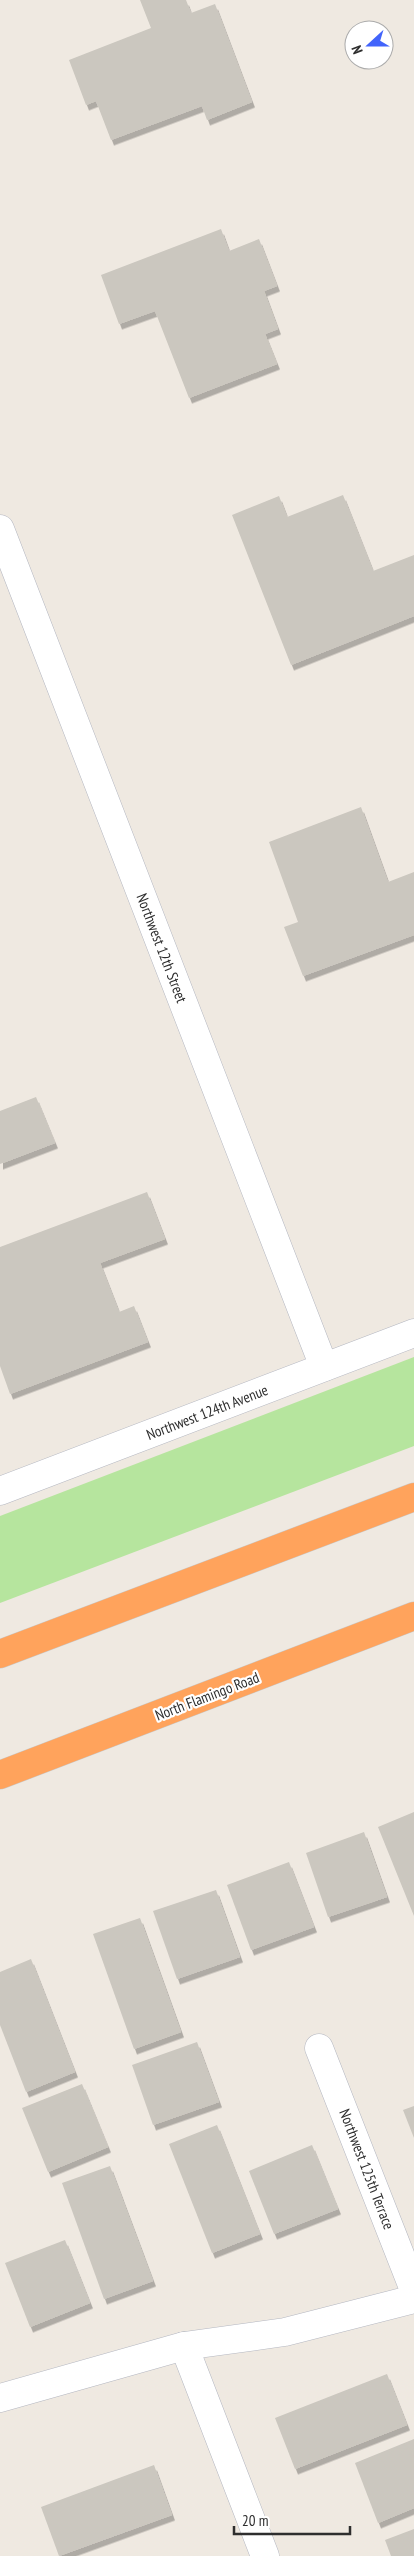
<svg xmlns="http://www.w3.org/2000/svg" width="414" height="2556" viewBox="0 0 414 2556" font-family="'PT Sans Narrow',sans-serif">
<defs>
<filter id="shadow"><feDropShadow dx="3" dy="5.5" stdDeviation="0" flood-color="#0004"/></filter>
</defs>
<rect width="100%" height="100%" fill="#efe9e1"/>
<polygon fill="#b6e59e" points="414,1357 414,1446 0,1603 0,1516"/>
<g fill="#cbc7bf" filter="url(#shadow)">
<polygon points="140,0 186,0 191,13 215,4 252,102 207,120 202,106 111,140 96,101 86,105 69,60 151,28"/>
<polygon points="221,229 229,251 259,239 277,286 264,291 278,329 265,334 277,364 189,398 155,311 119,324 101,275"/>
<polygon points="343,495 373,571 414,555 414,616 291,665 232,515 279,496 287,517"/>
<polygon points="361,807 388,882 414,872 414,935 303,976 284,927 298,922 269,842"/>
<polygon points="36,1097 55,1143 0,1164 0,1111"/>
<polygon points="147,1192 165,1239 100,1263 119,1312 134,1306 148,1342 10,1394 0,1366 0,1247"/>
<polygon points="414,1812 414,1916 378,1827"/>
<polygon points="364,1832 387,1897 328,1917 306,1853"/>
<polygon points="289,1862 314,1927 251,1950 227,1885"/>
<polygon points="216,1890 240,1957 177,1979 153,1911"/>
<polygon points="140,1918 181,2032 134,2049 93,1934"/>
<polygon points="31,1959 75,2072 26,2092 0,2025 0,1972"/>
<polygon points="197,2042 219,2102 153,2125 132,2065"/>
<polygon points="82,2084 108,2147 48,2172 22,2108"/>
<polygon points="414,2106 414,2138 403,2110"/>
<polygon points="217,2125 260,2234 212,2253 169,2144"/>
<polygon points="312,2145 338,2209 274,2234 249,2171"/>
<polygon points="110,2166 153,2281 104,2299 62,2183"/>
<polygon points="65,2240 90,2303 30,2327 5,2263"/>
<polygon points="387,2374 407,2425 295,2469 275,2418"/>
<polygon points="414,2439 414,2508 378,2523 355,2463"/>
<polygon points="154,2465 172,2515 59,2556 41,2507"/>
<polygon points="414,2529 414,2556 391,2556 385,2540"/>
</g>
<g fill="none" stroke-linecap="round" stroke-linejoin="round">
<g stroke="#b4b7c1" stroke-width="29">
<g id="minor">
<polyline points="0,529 324,1367"/>
<polyline points="0,1491 414,1333"/>
<polyline points="319,2048 414,2290"/>
<polyline points="184,2346 265,2556"/>
<polyline points="0,2398 184,2346 285,2332 414,2299"/>
</g>
</g>
<g stroke="#c9c9c9" stroke-width="29">
<g id="highway">
<polyline points="0,1654 414,1497"/>
<polyline points="0,1775 414,1616"/>
</g>
</g>
<use href="#minor" stroke="#fff" stroke-width="28"/>
<use href="#highway" stroke="#ffa35c" stroke-width="28"/>
</g>
<g text-anchor="middle" dominant-baseline="central" stroke-width="4.5" stroke-linejoin="round" paint-order="stroke">
<g font-size="15" fill="#2e2e2e" stroke="#fff">
<text transform="translate(162 948) rotate(69)">Northwest 12th Street</text>
<text transform="translate(207 1412) rotate(-21)">Northwest 124th Avenue</text>
<text transform="translate(207 1696) rotate(-21)">North Flamingo Road</text>
<text transform="translate(367 2169) rotate(69)">Northwest 125th Terrace</text>
</g>
</g>
<g transform="translate(369 45) rotate(249)"><circle r="24" fill="#ffffff" stroke="#ababab"/>
<path d="M0-4L9 19L0 12L-9 19Z" fill="#4264fb"/>
<text y="-8" font-size="14" font-weight="bold" text-anchor="middle" fill="#2e2e2e">N</text>
</g>
<path d="M234 2526v8h116v-8" fill="none" stroke="#2e2e2e" stroke-width="2.5"/>
<text x="242" y="2526" font-size="15" fill="#2e2e2e" stroke="#ffffff" stroke-width="4" paint-order="stroke">20 m</text>
</svg>
